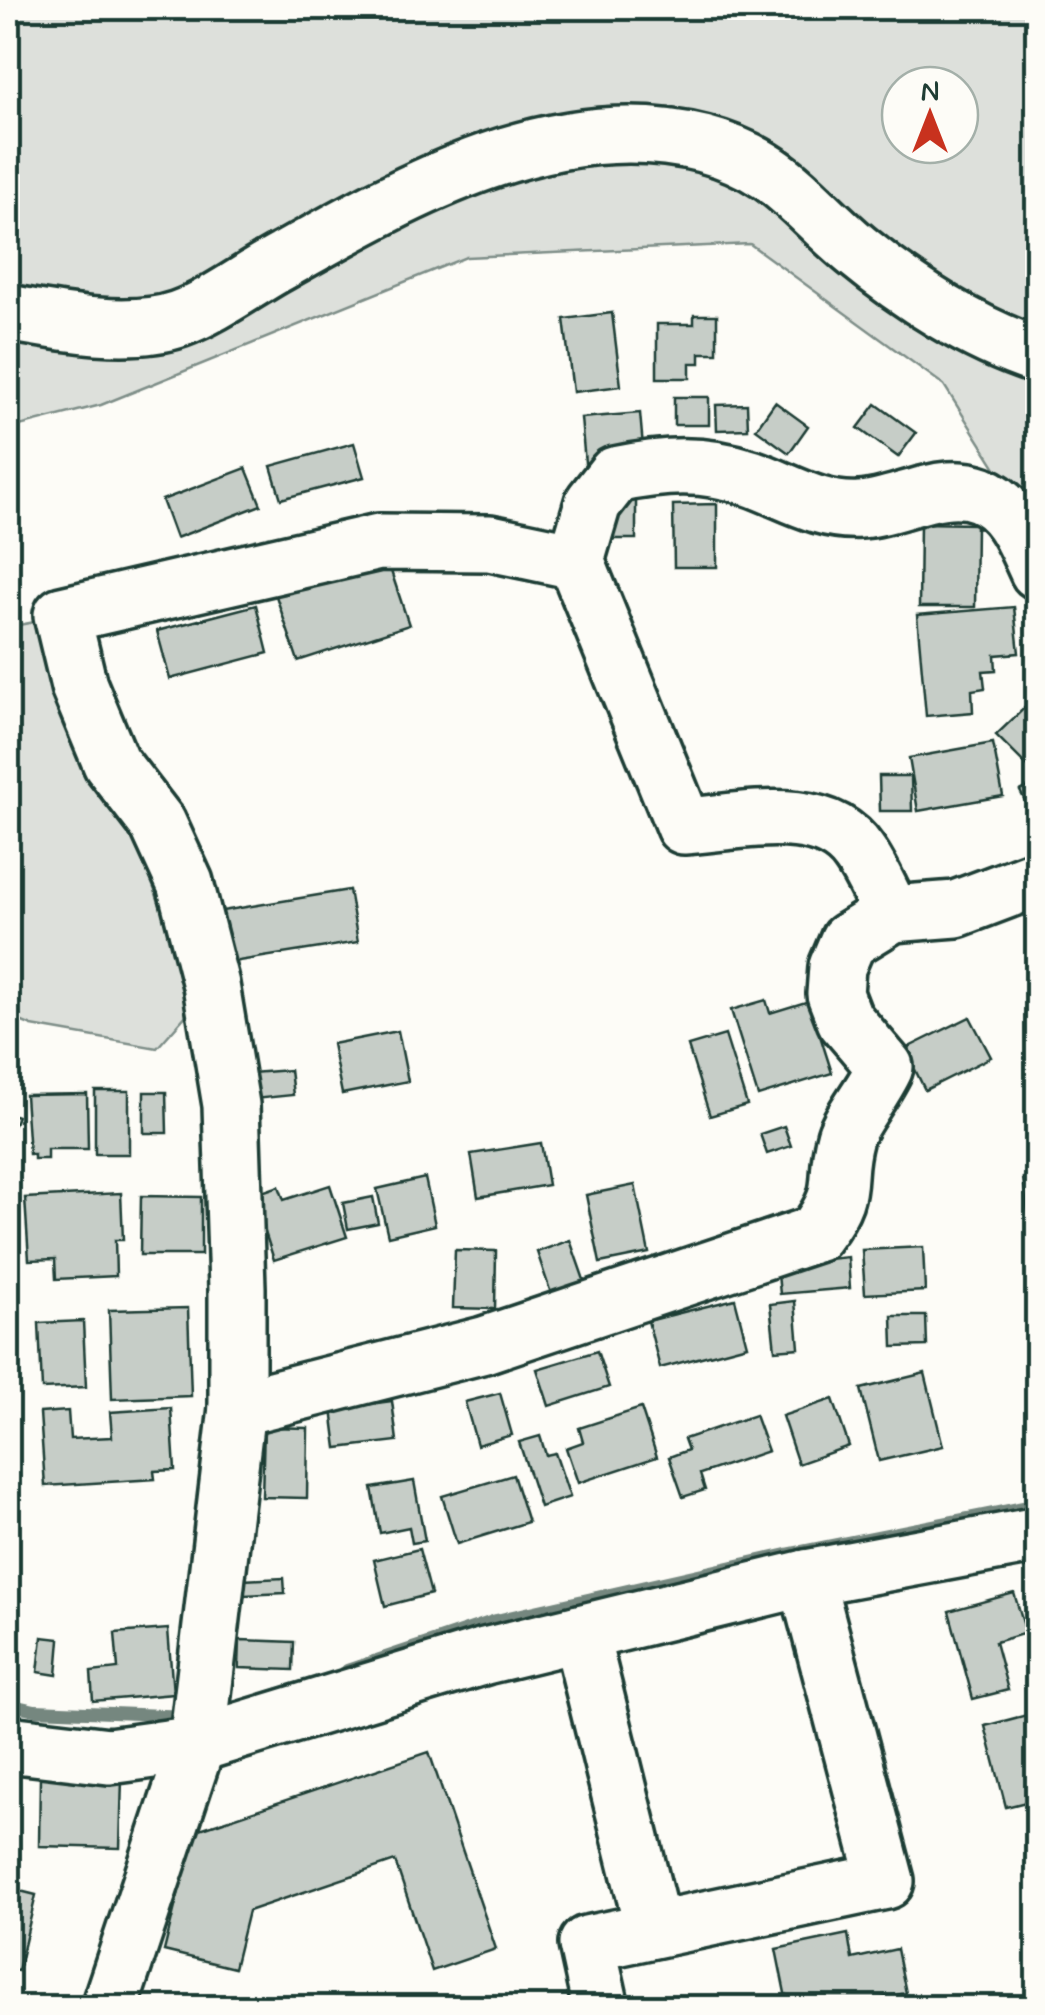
<svg xmlns="http://www.w3.org/2000/svg" width="1045" height="2015" viewBox="0 0 1045 2015" font-family="Mynerve,sans-serif">
<rect width="100%" height="100%" fill="#fdfcf7"/>
<filter id="ink" filterUnits="userSpaceOnUse"><feTurbulence type="fractalNoise" baseFrequency=".01" numOctaves="2"/><feDisplacementMap in="SourceGraphic" scale="20" xChannelSelector="R" yChannelSelector="G"/><feConvolveMatrix kernelMatrix="1 2 1 2 8 2 1 2 1" color-interpolation-filters="sRGB"/></filter>
<g filter="url(#ink)">
<g fill="#dde0db" stroke="#7e8e88" stroke-width="2.5" fill-rule="evenodd">
<path d="M8 8H1037V533L944 385 750 244 466 257 101 405 8 429ZM900 85H960V145H900Z"/>
<polygon points="56,618 196,1004 157,1048 32,1026 8,1016 8,627"/>
</g>
<g fill="none" stroke-linecap="round" stroke-linejoin="round">
<g stroke="#75877f" stroke-width="12">
<polyline points="347,1670 496,1620 787,1554 1038,1504"/>
<polyline points="8,1704 35,1710 189,1716"/>
</g>
</g>
<g fill="#c6cdc7" stroke="#1f3d34" stroke-width="2.5">
<polygon points="612,313 621,386 573,392 564,319"/>
<polygon points="694,315 717,315 717,353 700,353 700,363 690,363 690,378 657,378 657,324 694,324"/>
<rect x="674" y="397" width="35" height="28"/>
<polygon points="775,402 808,426 789,453 756,429"/>
<polygon points="747,404 748,429 717,430 716,405"/>
<polygon points="876,404 916,433 898,457 858,428"/>
<polygon points="640,413 644,458 585,463 581,418"/>
<polygon points="354,443 364,477 281,499 271,466"/>
<polygon points="246,468 261,505 176,538 162,500"/>
<polygon points="636,488 636,539 608,539 607,489"/>
<polygon points="717,504 717,567 674,567 673,505"/>
<polygon points="920,523 976,524 975,607 919,607"/>
<polygon points="386,556 409,625 298,661 275,593"/>
<polygon points="256,605 268,653 170,679 157,631"/>
<polygon points="1014,607 1019,653 995,655 996,670 983,671 985,688 972,690 973,712 926,716 917,615"/>
<polygon points="1038,695 1038,767 1033,772 996,735"/>
<polygon points="993,743 1003,796 918,811 909,758"/>
<polygon points="879,776 911,776 912,811 880,811"/>
<polygon points="1038,782 1038,826 1020,791"/>
<polygon points="349,890 358,942 213,965 204,914"/>
<polygon points="766,1000 770,1013 809,1001 832,1073 758,1096 731,1010"/>
<polygon points="970,1017 991,1057 925,1090 905,1049"/>
<polygon points="398,1031 408,1081 342,1094 332,1044"/>
<polygon points="725,1035 747,1105 710,1116 688,1046"/>
<polygon points="290,1070 293,1095 254,1099 251,1073"/>
<rect x="95" y="1091" width="34" height="63"/>
<polygon points="144,1092 166,1092 167,1133 144,1133"/>
<polygon points="87,1094 88,1149 47,1149 47,1159 34,1159 34,1154 29,1154 25,1095"/>
<polygon points="8,1113 17,1116 8,1139"/>
<polygon points="784,1126 791,1146 767,1154 760,1134"/>
<polygon points="541,1143 548,1185 478,1197 471,1154"/>
<polygon points="1038,1176 1038,1220 1029,1221 1023,1178"/>
<polygon points="425,1178 435,1225 388,1236 377,1189"/>
<polygon points="330,1185 347,1237 274,1260 253,1195 279,1186 284,1200"/>
<polygon points="635,1185 649,1253 600,1263 586,1195"/>
<polygon points="121,1193 123,1240 115,1240 116,1276 56,1279 55,1259 29,1260 25,1198"/>
<polygon points="141,1196 201,1197 201,1255 140,1255"/>
<polygon points="373,1197 378,1223 348,1229 343,1203"/>
<polygon points="570,1240 590,1297 556,1308 537,1252"/>
<polygon points="923,1247 925,1291 865,1294 862,1250"/>
<polygon points="455,1250 496,1251 495,1309 453,1308"/>
<polygon points="848,1257 850,1288 780,1294 777,1264"/>
<polygon points="735,1299 747,1345 660,1368 648,1321"/>
<polygon points="795,1301 799,1348 775,1350 770,1304"/>
<polygon points="188,1308 191,1396 112,1399 109,1310"/>
<polygon points="892,1316 926,1316 927,1346 893,1347"/>
<polygon points="83,1321 86,1387 42,1389 39,1323"/>
<polygon points="597,1351 609,1387 549,1406 537,1369"/>
<polygon points="925,1373 943,1446 879,1461 861,1389"/>
<polygon points="500,1393 512,1435 477,1445 465,1402"/>
<polygon points="833,1399 849,1446 798,1464 782,1416"/>
<polygon points="392,1401 397,1441 337,1448 332,1409"/>
<polygon points="171,1408 175,1470 154,1471 155,1479 45,1486 40,1413 68,1411 70,1439 112,1437 110,1412"/>
<polygon points="641,1408 657,1457 578,1483 566,1448 583,1442 579,1428"/>
<polygon points="755,1415 768,1451 700,1474 705,1490 683,1497 669,1457 688,1450 684,1439"/>
<polygon points="264,1427 308,1428 307,1498 262,1497"/>
<polygon points="540,1436 546,1455 555,1453 570,1497 540,1507 519,1442"/>
<polygon points="513,1475 528,1522 457,1544 442,1496"/>
<polygon points="414,1481 425,1541 412,1543 409,1527 380,1533 372,1488"/>
<polygon points="419,1549 431,1594 385,1606 374,1560"/>
<polygon points="284,1578 285,1593 244,1595 243,1580"/>
<polygon points="1014,1593 1026,1633 995,1642 1008,1690 973,1699 949,1611"/>
<polygon points="168,1629 173,1694 93,1701 91,1672 118,1669 115,1633"/>
<polygon points="42,1637 60,1639 57,1675 38,1672"/>
<polygon points="240,1640 294,1642 293,1670 239,1668"/>
<polygon points="1038,1712 1038,1799 1006,1807 985,1726"/>
<polygon points="429,1752 496,1949 432,1971 395,1861 248,1911 234,1968 164,1951 194,1831"/>
<polygon points="40,1776 122,1778 120,1848 39,1846"/>
<polygon points="8,1781 15,1783 8,1811"/>
<polygon points="8,1888 36,1895 18,1971 8,1969"/>
<polygon points="848,1934 852,1959 897,1949 906,1993 863,2002 864,2008 788,2008 776,1949"/>
</g>
<g fill="none" stroke-linecap="round" stroke-linejoin="round">
<g stroke="#1f3d34" stroke-width="62">
<g id="minor">
<path d="M8 313C58 322 130 336 179 319 215 306 251 278 285 260 409 190 557 107 703 144 780 164 800 203 856 250 908 293 973 335 1038 356"/>
<path d="M892 914C881 894 872 871 859 853 823 800 738 823 684 826L576 561 593 503 615 475C662 465 704 462 751 478 786 490 820 513 860 510 898 508 941 479 980 494 1013 507 1024 542 1038 571"/>
<path d="M237 1408 484 1345 815 1234C850 1188 832 1184 845 1137 850 1120 876 1088 885 1067L845 1020 835 994 837 967 848 941 892 914 956 909 1038 878"/>
<polyline points="580,1633 653,1928"/>
<polyline points="8,1744 109,1756 197,1744 485,1656 806,1578 1038,1535"/>
<polyline points="109,2008 197,1744 237,1408 237,1288 231,1105 211,985 185,883 158,824 111,763 79,686 62,615 379,542 490,543 576,561"/>
<polyline points="601,2008 587,1944 886,1881 806,1578"/>
</g>
</g>
<use href="#minor" stroke="#fdfcf7" stroke-width="55"/>
</g>
</g>
<rect width="1045" height="2015" fill="none" stroke="#fdfcf7" stroke-width="40"/>
<rect x="20" y="20" width="1005" height="1975" fill="none" stroke="#1f3d34" stroke-width="4" filter="url(#ink)"/>
<g transform="translate(930 115)"><circle r="48" fill="#fdfcf7" stroke="#a4b0a9" stroke-width="2.5"/>
<path d="M0-8L18 38L0 25L-18 38Z" fill="#c8321e"/>
<text y="-15" font-size="28" font-weight="bold" text-anchor="middle" fill="#1f3d34">N</text>
</g>
</svg>
